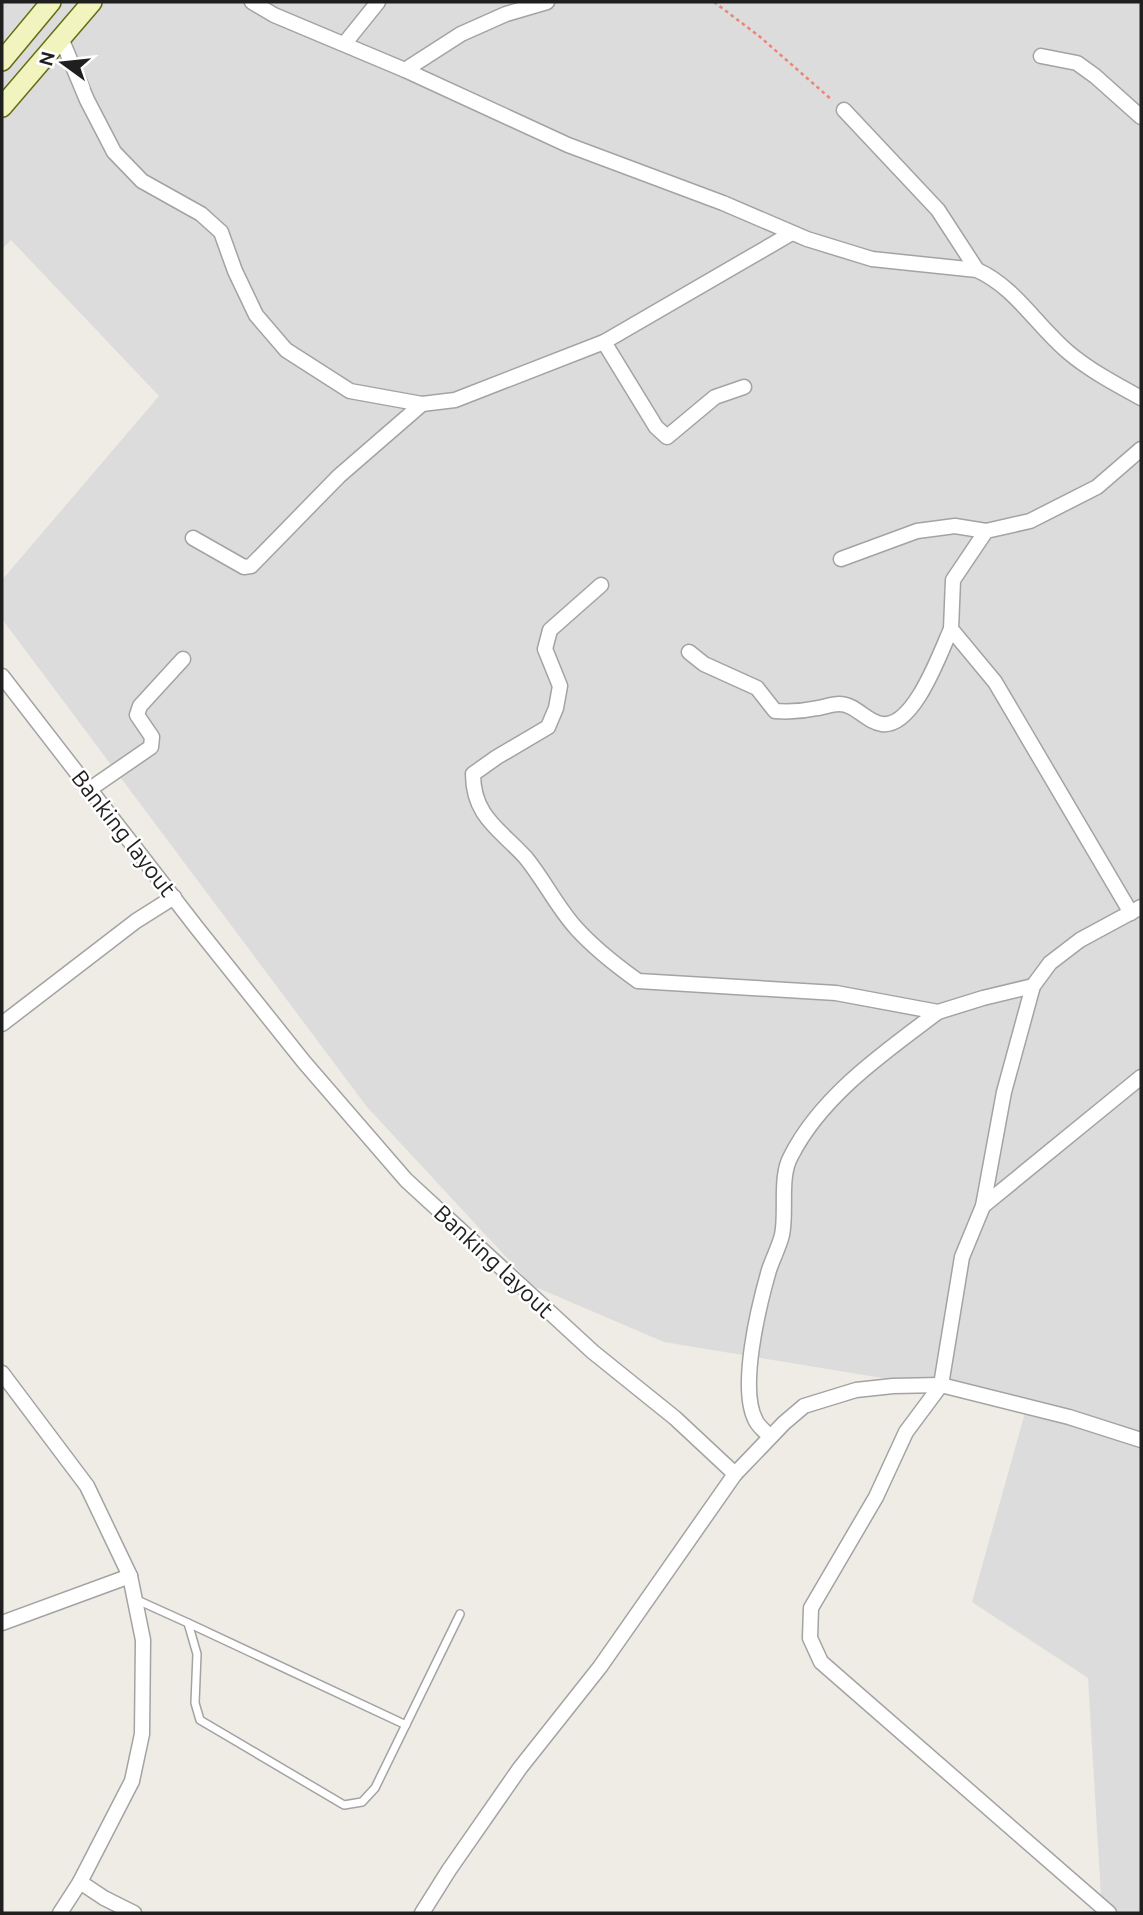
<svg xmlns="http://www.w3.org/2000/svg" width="1143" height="1915" viewBox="0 0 1143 1915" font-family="Ubuntu,sans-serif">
<rect width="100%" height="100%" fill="#efece6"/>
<polygon fill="#dddcdc" points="2,2 1141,2 1141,1913 1102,1913 1088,1678 972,1602 1028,1402 664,1342 533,1286 367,1107 2,619 2,580 159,396 11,240 2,249"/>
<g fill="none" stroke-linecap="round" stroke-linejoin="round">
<g stroke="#a3a3a3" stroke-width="10">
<g id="lane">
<polyline points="135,1599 188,1623 197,1654 195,1703 200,1720 344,1805 362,1802 375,1788 460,1614"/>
<polyline points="188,1623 406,1725"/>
</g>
</g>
<g stroke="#a3a3a3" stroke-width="17">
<g id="street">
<path d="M252 2 274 15 405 70 568 145 723 203 807 239 872 259 977 270C1015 287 1037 326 1068 352 1089 370 1117 385 1141 398"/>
<polyline points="61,38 87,100 114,152 142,181 201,214 221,232 235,271 256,315 286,350 350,391 422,404 455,400 604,342 792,233"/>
<polyline points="345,43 378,2"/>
<polyline points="1041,56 1077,63 1095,76 1141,117"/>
<polyline points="405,70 461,34 506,14 547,2"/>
<polyline points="844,110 938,210 977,270"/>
<polyline points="604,342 656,427 667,437 715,397 744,387"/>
<polyline points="193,538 244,567 251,566 339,476 422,404"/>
<polyline points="841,559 917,531 955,526 986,531"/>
<path d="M601 585 550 630 545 649 560 686 556 708 548 727 497 757 473 774C473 817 501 830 526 858 544 880 557 907 576 928 594 948 617 966 638 981L836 993 938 1012 983 998 1033 986"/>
<path d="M689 652 704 664 757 688 775 711C789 712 804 711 818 708 824 707 832 704 839 704 856 704 866 722 882 724 914 728 940 653 951 629"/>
<polyline points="2,676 197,928 304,1062 406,1180 593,1352 675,1418 735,1474 784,1423 804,1406 856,1390 893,1386 941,1385 1069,1417 1141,1440"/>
<polyline points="90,789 151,747 152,737 137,715 140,706 183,659"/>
<polyline points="1131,913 995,682 951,629 953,580 986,531 1030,521 1097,487 1141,449"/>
<polyline points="2,1024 136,921 174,897"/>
<polyline points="983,1206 1141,1077"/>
<polyline points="2,1373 87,1486 130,1576 143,1640 142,1734 132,1781 80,1882 104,1898 134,1913"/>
<path d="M770 1437C766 1432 759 1427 756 1421 738 1389 759 1305 769 1270 773 1258 779 1247 782 1235 787 1212 779 1177 791 1156 822 1095 885 1052 938 1012"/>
<polyline points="2,1623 130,1576"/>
<polyline points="60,1913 80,1882"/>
<polyline points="422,1913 449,1870 520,1768 600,1667 735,1474"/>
<polyline points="1109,1913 821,1662 810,1638 811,1608 876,1497 906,1432 941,1385 962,1257 983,1206 1004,1092 1033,986 1050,963 1080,940 1141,907"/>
</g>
</g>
<g stroke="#646d0f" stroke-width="22">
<g id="secondary">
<polyline points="2,61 51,2"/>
<polyline points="2,107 92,2"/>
</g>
</g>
<polyline stroke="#ee8278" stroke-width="2.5" stroke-dasharray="3.5 3.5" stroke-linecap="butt" points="714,2 759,36 832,100"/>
<use href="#lane" stroke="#fff" stroke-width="7"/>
<use href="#street" stroke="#fff" stroke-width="14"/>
<use href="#secondary" stroke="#f2f4bf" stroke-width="19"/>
</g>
<g text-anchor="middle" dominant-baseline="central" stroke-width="5" stroke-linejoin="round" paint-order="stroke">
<g font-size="23" fill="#1f1f1f" stroke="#fff">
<text transform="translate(124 833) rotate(52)">Banking layout</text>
<text transform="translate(494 1261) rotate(43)">Banking layout</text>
</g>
</g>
<rect width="1143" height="1915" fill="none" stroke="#1f1f1f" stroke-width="7"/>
<g transform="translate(63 63) rotate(285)" stroke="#ffffff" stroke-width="5" paint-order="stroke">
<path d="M0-5L12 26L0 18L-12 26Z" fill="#1f1f1f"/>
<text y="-10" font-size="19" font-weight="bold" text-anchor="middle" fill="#1f1f1f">N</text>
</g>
</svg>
